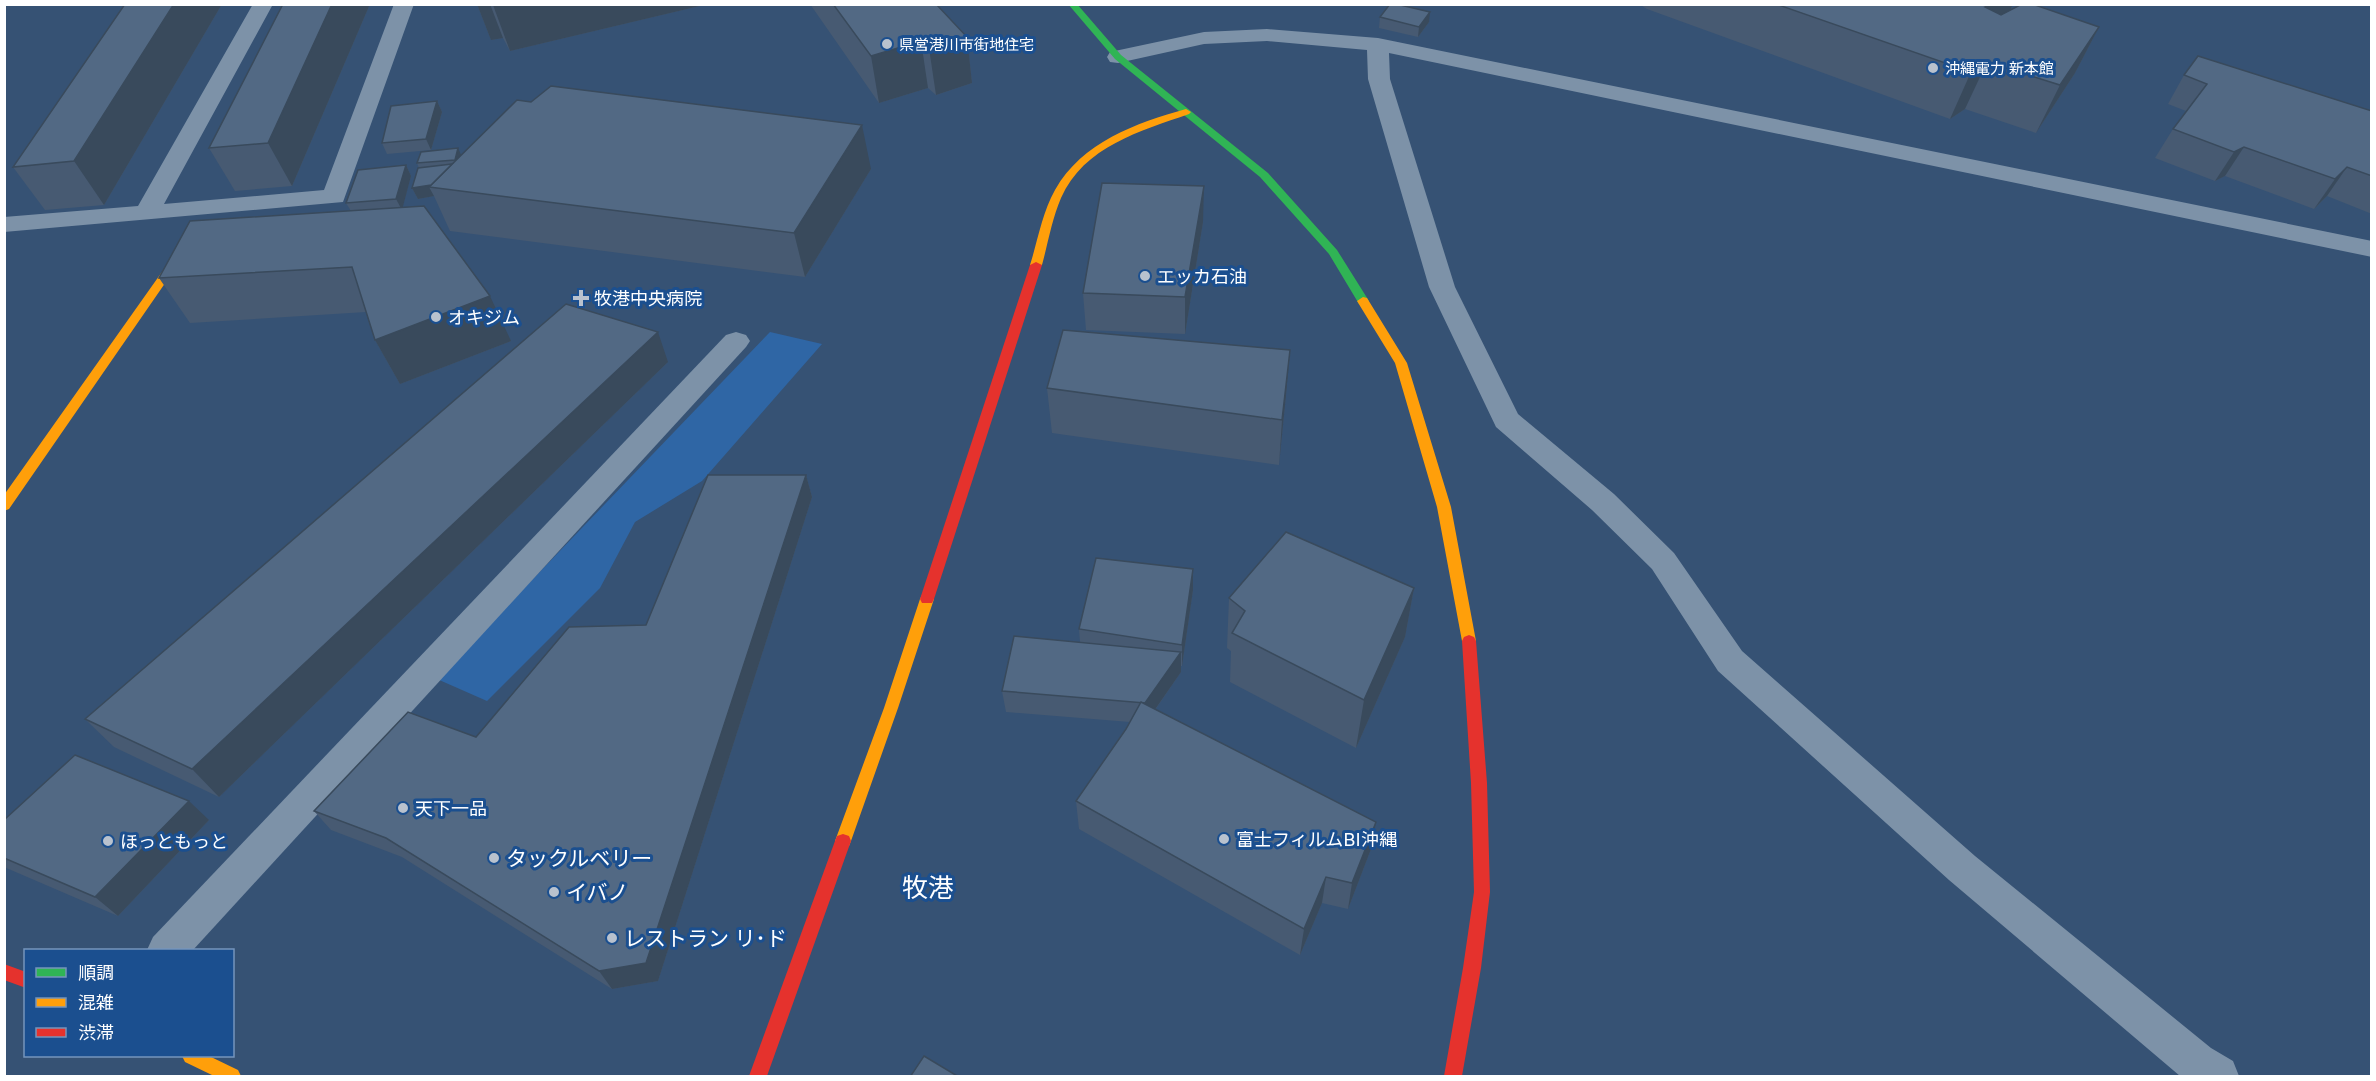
<svg xmlns="http://www.w3.org/2000/svg" width="2376" height="1081" viewBox="0 0 2376 1081" font-family="'Golos Text','Noto Sans JP',sans-serif">
<rect width="100%" height="100%" fill="#365274"/>
<polygon fill="#2f66a5" points="770,332 822,344 702,481 635,522 600,588 487,701 437,679"/>
<g fill="none" stroke-linecap="round" stroke-linejoin="round">
<g fill="#7d92a8" fill-rule="evenodd">
<polygon points="253,4 272,6 164,204 324,190 394,4 414,4 343,202 4,232 4,217 138,206"/>
<polygon points="1267,29 1378,38 2372,241 2372,257 1389,53 1390,79 1455,287 1518,414 1614,494 1674,553 1742,651 1975,856 2211,1048 2233,1061 2239,1076 2180,1076 1949,880 1718,671 1652,569 1592,510 1496,427 1429,287 1368,79 1367,50 1267,41 1204,44 1118,63 1110,62 1107,57 1110,52 1204,32"/>
<polygon points="736,332 746,335 750,341 746,347 193,950 147,950 153,937 726,335"/>
</g>
<polygon fill="#30b455" fill-rule="evenodd" points="1068,4 1077,4 1121,55 1268,173 1337,250 1369,301 1367,304 1359,304 1329,254 1260,177 1115,59"/>
<g fill="#ff9f0a" fill-rule="evenodd">
<path d="M1186 109 1191 112 1189 114C1141 131 1084 146 1061 198 1052 219 1048 243 1042 265L1036 268 1032 267 1030 265C1038 240 1042 213 1055 190 1082 142 1136 123 1186 109Z"/>
<polygon points="188,244 193,247 188,250 9,509 4,511 4,495 181,245"/>
<polygon points="1363,297 1367,298 1407,363 1451,507 1476,641 1474,645 1464,645 1462,641 1437,507 1395,363 1357,301"/>
<polygon points="927,594 932,595 934,599 898,708 851,841 849,846 843,848 837,846 835,841 884,708 920,599 922,595"/>
<polygon points="182,1056 209,1056 238,1070 241,1076 214,1076 185,1062"/>
</g>
<g fill="#e5322d" fill-rule="evenodd">
<polygon points="1036,262 1042,265 934,599 932,603 922,603 920,599 1030,265"/>
<polygon points="1469,635 1474,637 1476,641 1487,783 1490,892 1481,968 1462,1076 1444,1076 1463,968 1474,892 1471,783 1462,641 1464,637"/>
<polygon points="843,834 849,836 851,841 767,1076 749,1076 835,841 837,836"/>
<polygon points="4,964 26,972 26,988 4,980"/>
</g>
</g>
<g fill="#475a72">
<polygon points="125,4 222,4 104,205 45,210 13,167"/>
<polygon points="283,4 370,4 292,186 235,191 209,148"/>
<polygon points="477,4 708,4 510,51 503,38 491,40"/>
<polygon points="810,4 936,4 967,37 972,83 936,95 928,88 879,103"/>
<polygon points="1639,4 2013,4 2010,11 2099,27 2075,73 2036,133 1965,109 1950,119 1647,9"/>
<polygon points="1380,17 1429,22 1418,37 1379,28"/>
<polygon points="2184,75 2372,111 2372,214 2327,196 2314,209 2225,176 2215,181 2155,158 2173,129 2186,111 2168,104"/>
<polygon points="437,101 442,112 431,150 387,154 382,143"/>
<polygon points="461,155 871,169 805,277 450,231 434,196 418,199 412,188 419,168 417,163"/>
<polygon points="406,165 411,176 402,208 511,341 400,384 375,340 366,312 190,323 159,278 351,211 346,203"/>
<polygon points="1203,222 1185,334 1086,330 1083,293"/>
<polygon points="1290,350 1286,395 1279,465 1052,433 1047,388"/>
<polygon points="668,362 219,797 114,747 85,719"/>
<polygon points="806,475 812,497 658,981 612,989 402,857 331,830 314,811 476,737 646,625"/>
<polygon points="1193,569 1193,590 1182,666 1181,666 1181,672 1155,710 1376,822 1371,849 1348,909 1322,903 1300,955 1079,829 1076,801 1130,722 1006,712 1002,691 1080,642 1079,629"/>
<polygon points="1414,588 1405,637 1356,748 1230,682 1231,651 1227,648 1229,598"/>
<polygon points="4,820 209,820 118,916 4,867"/>
</g>
<g fill="#394a5c">
<polygon points="174,4 222,4 104,205 74,161"/>
<polygon points="332,4 370,4 292,186 268,143"/>
<polygon points="477,4 490,4 503,38 491,40"/>
<polygon points="496,4 708,4 510,51 493,5"/>
<polygon points="1991,4 2013,4 1997,39 1985,7"/>
<polygon points="1430,12 1429,22 1418,37 1419,27"/>
<polygon points="2099,27 2075,73 2036,133 2060,85"/>
<polygon points="967,37 972,83 936,95 929,48"/>
<polygon points="921,41 928,88 879,103 871,56"/>
<polygon points="1987,62 1965,109 1950,119 1971,72"/>
<polygon points="437,101 442,112 431,150 426,139"/>
<polygon points="862,125 871,169 805,277 794,233"/>
<polygon points="2244,147 2225,176 2215,181 2234,152"/>
<polygon points="458,148 463,159 460,170 462,175 456,190 429,187 434,196 418,199 412,188 450,182 457,164 455,160"/>
<polygon points="406,165 411,176 402,210 396,199"/>
<polygon points="2347,167 2327,196 2314,209 2335,179"/>
<polygon points="1204,186 1203,222 1185,334 1185,297"/>
<polygon points="490,296 511,341 400,384 375,340"/>
<polygon points="658,332 668,362 219,797 192,769"/>
<polygon points="1290,350 1286,395 1279,465 1282,420"/>
<polygon points="806,475 812,497 658,981 612,989 599,971"/>
<polygon points="1193,569 1193,590 1182,666 1182,645"/>
<polygon points="1414,588 1405,637 1356,748 1364,700"/>
<polygon points="1181,652 1181,672 1145,724 1145,703"/>
<polygon points="189,801 209,820 118,916 95,897"/>
<polygon points="1376,822 1371,849 1348,909 1352,883"/>
<polygon points="1326,877 1322,903 1300,955 1304,929"/>
</g>
<g fill="#526984" stroke="#394a5c" stroke-width="1.5">
<polygon points="125,4 174,4 74,161 13,167"/>
<polygon points="283,4 332,4 268,143 209,148"/>
<polygon points="833,4 936,4 967,37 929,48 921,41 871,56"/>
<polygon points="1390,4 1396,4 1430,12 1419,27 1380,17"/>
<polygon points="1776,4 1991,4 1985,7 2001,15 2022,4 2032,4 2099,27 2060,85 1987,62 1971,72"/>
<polygon points="2198,56 2372,111 2372,176 2347,167 2335,179 2244,147 2234,152 2173,129 2207,84 2184,75"/>
<polygon points="551,86 862,125 794,233 429,187 517,100 531,102"/>
<polygon points="437,101 426,139 382,143 391,106"/>
<polygon points="458,148 455,160 417,163 421,152"/>
<polygon points="452,164 431,185 412,188 418,168"/>
<polygon points="406,165 396,199 346,203 358,170"/>
<polygon points="1102,183 1204,186 1185,297 1083,293"/>
<polygon points="424,206 490,296 375,340 352,267 159,278 190,221"/>
<polygon points="566,304 658,332 192,769 85,719"/>
<polygon points="1063,330 1290,350 1282,420 1047,388"/>
<polygon points="708,475 806,475 646,963 599,971 386,838 314,811 408,712 476,737 569,627 646,625"/>
<polygon points="1286,532 1414,588 1364,700 1232,633 1245,611 1229,598"/>
<polygon points="1096,558 1193,569 1182,645 1079,629"/>
<polygon points="1014,636 1181,652 1145,703 1002,691"/>
<polygon points="1141,702 1376,822 1352,883 1326,877 1304,929 1076,801 1126,729"/>
<polygon points="75,755 189,801 95,897 4,858 4,820"/>
<polygon points="924,1056 959,1077 910,1077"/>
</g>
<g fill="#b9c2ce" stroke="#1b4f8f" stroke-width="2">
<circle cx="887" cy="44" r="6"/>
<circle cx="1933" cy="68" r="6"/>
<circle cx="1145" cy="276" r="6"/>
<path d="M578 289h6v6h6v6h-6v6h-6v-6h-6v-6h6z"/>
<circle cx="436" cy="317" r="6"/>
<circle cx="403" cy="808" r="6"/>
<circle cx="1224" cy="839" r="6"/>
<circle cx="108" cy="841" r="6"/>
<circle cx="494" cy="858" r="6"/>
<circle cx="554" cy="892" r="6"/>
<circle cx="612" cy="938" r="6"/>
</g>
<g text-anchor="middle" dominant-baseline="central" stroke-width="6" stroke-linejoin="round" paint-order="stroke">
<g font-size="15" fill="#fff" stroke="#1b4f8f" text-anchor="start">
<text x="899" y="44">県営港川市街地住宅</text>
<text x="1945" y="68">沖縄電力 新本館</text>
</g>
<g font-size="18" fill="#fff" stroke="#1b4f8f" text-anchor="start">
<text x="1157" y="276">エッカ石油</text>
<text x="594" y="298">牧港中央病院</text>
<text x="448" y="317">オキジム</text>
<text x="415" y="808">天下一品</text>
<text x="1236" y="839">富士フィルムBI沖縄</text>
<text x="120" y="841">ほっともっと</text>
</g>
<g font-size="21" fill="#fff" stroke="#1b4f8f" text-anchor="start">
<text x="506" y="858">タックルベリー</text>
<text x="566" y="892">イバノ</text>
<text x="624" y="938">レストラン リ･ド</text>
</g>
<g font-size="26" fill="#fff" stroke="#1b4f8f">
<text x="928" y="887">牧港</text>
</g>
</g>
<rect width="2376" height="1081" fill="none" stroke="#ffffff" stroke-width="12"/>
<rect x="24" y="949" width="210" height="108" fill="#1b4f8f" stroke="#7695bc" stroke-width="1.5"/>
<rect x="36" y="968" width="30" height="9" fill="#30b455" stroke="#7695bc" stroke-width="1.5"/>
<text x="78" y="979" font-size="18" fill="#ffffff">順調</text>
<rect x="36" y="998" width="30" height="9" fill="#ff9f0a" stroke="#7695bc" stroke-width="1.5"/>
<text x="78" y="1009" font-size="18" fill="#ffffff">混雑</text>
<rect x="36" y="1028" width="30" height="9" fill="#e5322d" stroke="#7695bc" stroke-width="1.5"/>
<text x="78" y="1039" font-size="18" fill="#ffffff">渋滞</text>
</svg>
